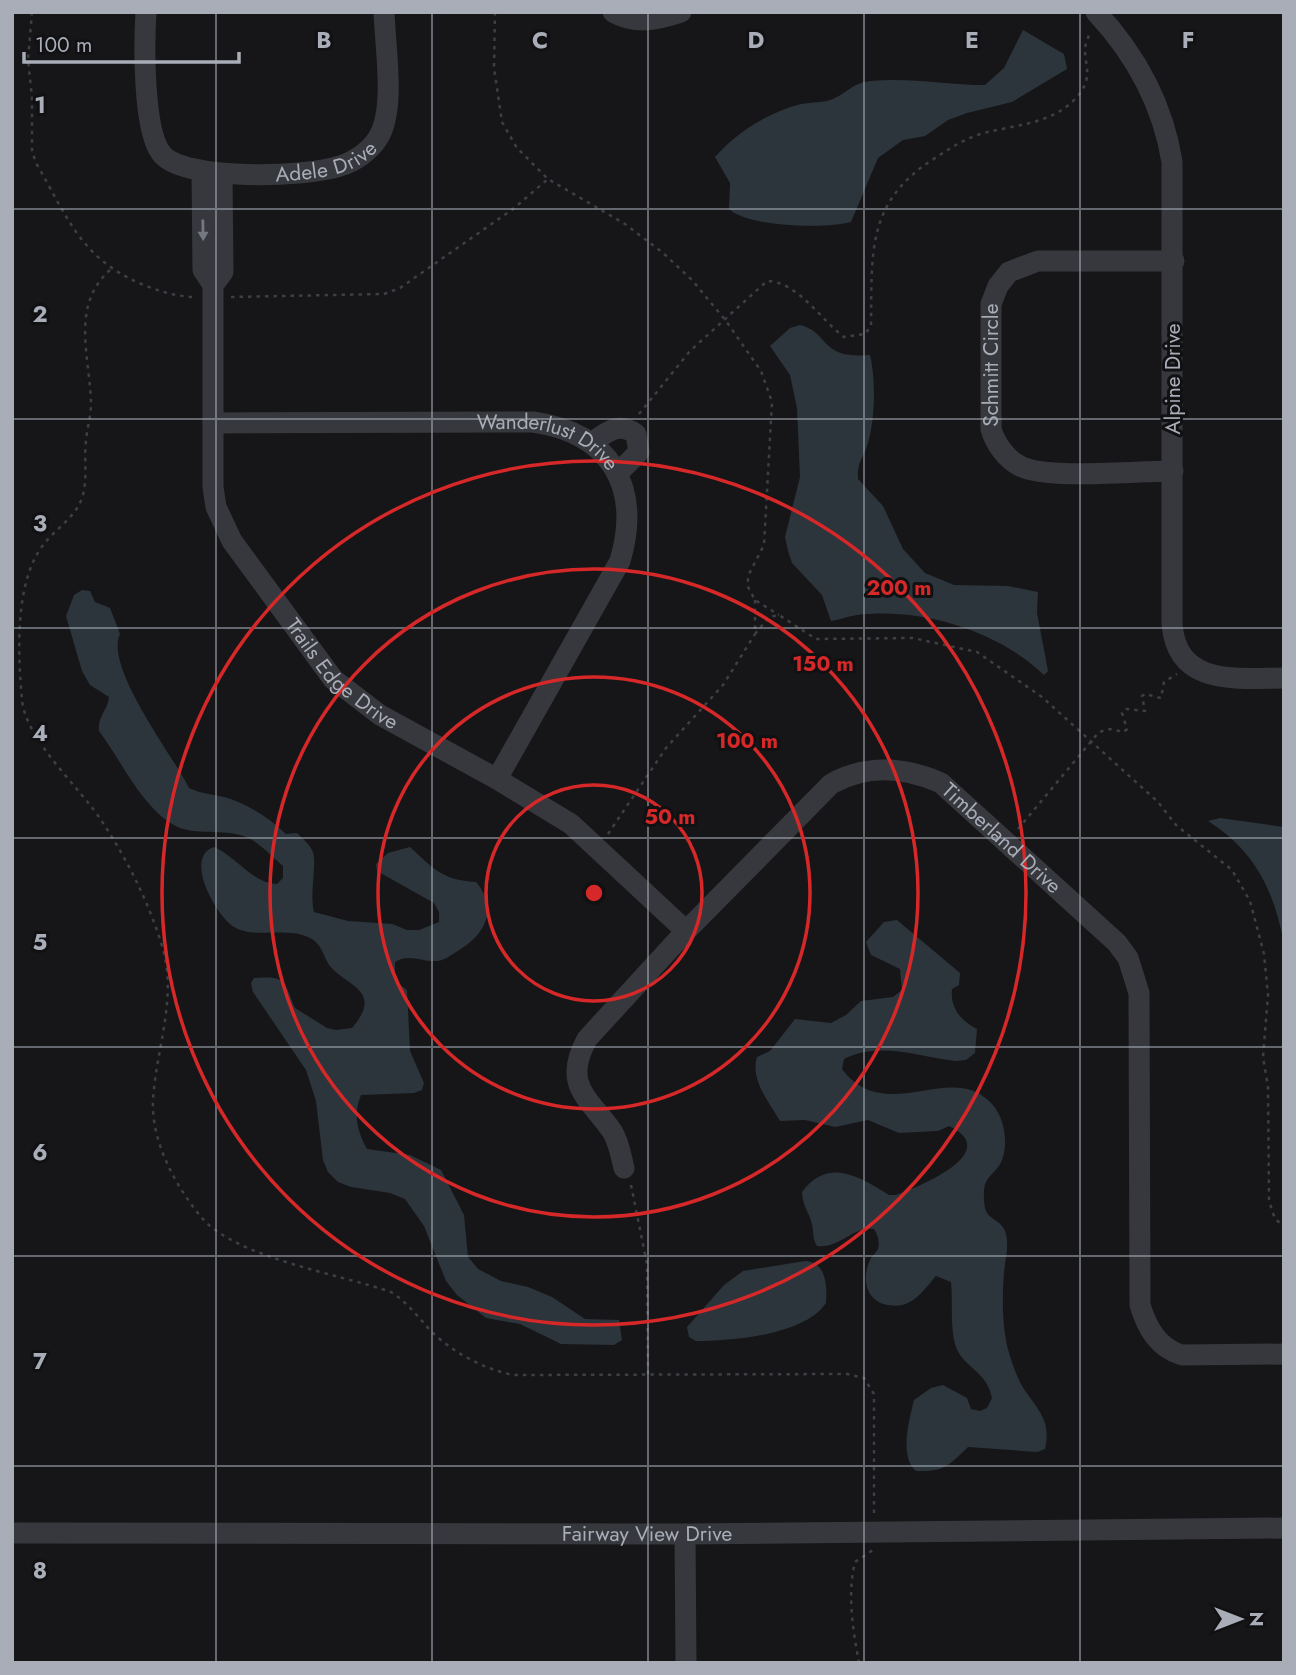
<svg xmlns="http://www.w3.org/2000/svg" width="1296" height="1675" viewBox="0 0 1296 1675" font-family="Jost,sans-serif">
<rect width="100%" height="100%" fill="#161618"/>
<g fill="#2c353c">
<path d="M1023 30 1064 54 1067 69 1012 102 967 113 948 120 925 136 903 140 878 158 851 222C827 229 747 227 729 209L730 183 715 157C737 132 769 112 801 104 811 102 824 103 833 99 847 93 854 82 871 81 909 77 947 85 985 85L1004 68Z"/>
<path d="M800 325C831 333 818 359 870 355 876 380 875 419 868 443 864 458 857 460 858 479L883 506 903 549 925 573 954 585 1008 586 1038 592 1037 613 1048 671 1044 675C998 631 922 607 857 615 848 616 840 620 831 621L822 595 792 563 788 551 785 537 800 477 797 408 790 375 770 346 790 328Z"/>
<path d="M82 590 90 591 95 602 110 608 120 634C104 667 174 757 189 788 203 795 217 794 231 799 252 807 269 818 286 834L297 833C302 838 309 844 312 850 318 859 309 894 314 912L348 921 392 924 407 930H419L439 922V912L434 903 377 871 376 864 388 853 410 847C434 869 442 880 476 882 499 909 485 936 456 952 451 955 443 961 437 961 421 962 410 953 395 962V981L407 990 410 1051 424 1083 422 1090 414 1093 361 1095C353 1114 357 1131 367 1149L410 1155 441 1170 464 1215 468 1257 478 1269 501 1281 528 1287 552 1297 585 1319 619 1320 622 1340 614 1345 561 1344 520 1324 486 1318 457 1295 446 1281 424 1226 405 1199 390 1193 351 1187 338 1182 328 1172 323 1160 316 1101 306 1070 253 992 251 983 254 978C289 975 284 983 295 1008L327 1028 336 1030 352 1028C384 990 347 987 330 966 322 955 323 944 308 937 285 927 254 939 234 927 216 916 183 857 214 847 236 856 253 884 277 884L283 878V866C270 855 257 839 240 835 218 829 191 836 172 824 140 804 121 760 99 731 97 717 108 710 109 697L90 685 82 671 66 616 74 595Z"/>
<path d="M1220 818 1284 827V944C1274 890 1255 851 1208 821Z"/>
<path d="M897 920 960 973 959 985 952 989C950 1008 961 1021 977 1029L975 1053 966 1060 956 1061C918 1057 881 1041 844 1059L842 1069C885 1126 949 1062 989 1101 1004 1114 1009 1142 1002 1160 999 1169 990 1174 986 1182 983 1187 983 1207 987 1213 992 1220 1002 1222 1005 1231 1010 1246 1005 1259 1004 1273 1002 1298 1002 1329 1009 1353 1013 1366 1018 1381 1026 1392 1040 1412 1051 1422 1045 1449L1037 1452 968 1447C949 1465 945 1472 916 1471 899 1456 909 1421 914 1400L931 1388 943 1385 967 1398 971 1409 980 1411 987 1408 992 1398C987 1370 961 1367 955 1344 950 1325 953 1302 951 1282L936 1276C923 1291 911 1310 888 1305 865 1301 861 1277 871 1258 872 1257 877 1251 878 1249 880 1242 878 1235 874 1229 853 1226 839 1249 817 1246 812 1238 814 1233 812 1224 809 1211 803 1208 802 1192 828 1157 859 1176 889 1195H896C919 1187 1004 1152 949 1126L938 1131 899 1133 868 1120 835 1127 805 1120 780 1121C769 1102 750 1080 757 1057L770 1051 795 1019 831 1023 846 1015 861 1001 893 997 902 990 900 969 871 955 866 942 884 922Z"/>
<path d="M805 1261C827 1262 827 1287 826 1303 805 1335 732 1341 696 1341L689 1337 687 1327 724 1285 743 1271Z"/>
</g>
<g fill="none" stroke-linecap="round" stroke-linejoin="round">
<g stroke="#3d3f44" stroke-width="2.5" stroke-dasharray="3.5 5" stroke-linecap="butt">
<path d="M32 12 28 59 32 98V151L36 163C67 216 80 257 139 283 158 291 177 297 197 297"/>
<polyline points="495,12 494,68 502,122 517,148 548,179 625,224 662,252 692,280 726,321 761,371 772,402 764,545 749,574 747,585 755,600 779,615"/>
<path d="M110 270C70 306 90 356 91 404 91 416 87 428 86 441 84 457 87 474 84 490 80 515 58 526 44 544 14 581 18 655 22 700 26 741 81 788 103 823 128 861 149 903 162 946 178 997 156 1049 153 1100 151 1142 176 1187 202 1218 237 1258 339 1274 391 1292 408 1303 417 1316 431 1331 452 1352 485 1370 514 1375L847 1374 864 1378 874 1394V1513"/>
<polyline points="231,297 384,294 400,288 513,209 548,179"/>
<path d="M639 414 690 351 767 281C798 282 820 319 844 337L865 334 871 326C872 254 866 203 932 160 949 149 965 138 984 133 1014 125 1051 124 1074 100 1102 72 1074 58 1091 32"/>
<polyline points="755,600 755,634 769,617 779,615 816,639 913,638 977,652 1042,697 1158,802 1176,825 1232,870 1250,901 1264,954 1268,995 1263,1057 1268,1087 1269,1201 1275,1219 1284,1226"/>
<polyline points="1018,829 1099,732 1110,729 1124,732 1127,729 1122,713 1126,709 1145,711 1142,696 1145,694 1161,698 1164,682 1177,674"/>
<polyline points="608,834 666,748 723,685 755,634"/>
<polyline points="631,1185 647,1264 648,1376"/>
<path d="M859 1663C853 1630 847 1595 855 1562L873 1550"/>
</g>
<g stroke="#37383d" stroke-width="21">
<path id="s1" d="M146 12C144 44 143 129 161 153 182 182 308 177 340 166 354 162 370 151 378 138 396 110 385 46 384 12"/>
<path d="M613 12C636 25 657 20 681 12"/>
<path d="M1096 12C1135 54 1163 105 1172 162V624C1177 687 1237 678 1284 678"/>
<polyline points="202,172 203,270 213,285"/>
<path id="s2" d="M222 174 223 272 213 285V487L216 507 232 541 333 679 380 715 497 779 571 824 686 931"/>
<path id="s3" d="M213 423 533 422C610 433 642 486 620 561L497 779"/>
<path d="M593 442C608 431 619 422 636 434L639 452 618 473"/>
<path id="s4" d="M1173 471C1140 471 1046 480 1020 466 1006 459 995 443 991 429V304L998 286 1009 272 1038 261H1174"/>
<path id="s5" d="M624 1168C621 1156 619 1142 612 1131 588 1097 562 1085 587 1039L686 931 831 784C866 764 905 767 941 783L1117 943 1128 958 1139 993 1140 1305C1147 1328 1158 1348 1182 1355L1284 1354"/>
<path id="s6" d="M12 1533 685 1534 1284 1528"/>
<polyline points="685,1534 686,1663"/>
</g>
</g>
<defs><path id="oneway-solid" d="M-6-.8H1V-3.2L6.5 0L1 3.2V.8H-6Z" transform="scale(1.75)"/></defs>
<use fill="#757881" href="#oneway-solid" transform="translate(203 230) rotate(89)"/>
<path fill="none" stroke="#a8adb8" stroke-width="2" stroke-opacity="0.55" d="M216 12V1663M432 12V1663M648 12V1663M864 12V1663M1080 12V1663M12 209H1284M12 419H1284M12 628H1284M12 838H1284M12 1047H1284M12 1256H1284M12 1466H1284"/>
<g fill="none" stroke="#d62828" stroke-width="3.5">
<circle cx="594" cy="893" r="108"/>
<circle cx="594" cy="893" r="216"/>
<circle cx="594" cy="893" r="324"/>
<circle cx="594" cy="893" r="432"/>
</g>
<g text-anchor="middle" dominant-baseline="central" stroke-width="6" stroke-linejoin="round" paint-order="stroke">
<g font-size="21" fill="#a8adb8" stroke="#111113">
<text stroke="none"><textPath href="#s1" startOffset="315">Adele Drive</textPath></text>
<text stroke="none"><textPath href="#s4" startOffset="266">Schmitt Circle</textPath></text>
<text transform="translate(1173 379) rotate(-90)">Alpine Drive</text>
<text stroke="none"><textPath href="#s3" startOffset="340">Wanderlust Drive</textPath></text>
<text stroke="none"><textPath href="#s2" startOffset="548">Trails Edge Drive</textPath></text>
<text stroke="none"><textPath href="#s5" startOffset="693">Timberland Drive</textPath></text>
<text stroke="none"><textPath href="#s6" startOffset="635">Fairway View Drive</textPath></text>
</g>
</g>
<g font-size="23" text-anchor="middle" font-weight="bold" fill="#a8adb8" stroke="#111113" stroke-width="6" stroke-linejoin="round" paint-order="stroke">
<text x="324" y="48">B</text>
<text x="540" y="48">C</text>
<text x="756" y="48">D</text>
<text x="972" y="48">E</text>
<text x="1188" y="48">F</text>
<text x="40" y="113">1</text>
<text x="40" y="322">2</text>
<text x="40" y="531">3</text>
<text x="40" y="741">4</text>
<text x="40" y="950">5</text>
<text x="40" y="1160">6</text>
<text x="40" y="1369">7</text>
<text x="40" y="1578">8</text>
</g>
<circle cx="594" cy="893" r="10" fill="#d62828" stroke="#111113" stroke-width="3.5"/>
<g font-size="21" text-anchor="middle" font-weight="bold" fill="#d62828" stroke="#111113" stroke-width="6" stroke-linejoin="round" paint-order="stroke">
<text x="899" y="595">200 m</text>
<text x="823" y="671">150 m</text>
<text x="747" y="748">100 m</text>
<text x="670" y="824">50 m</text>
</g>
<rect width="1296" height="1675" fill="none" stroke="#a8adb8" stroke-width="28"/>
<g transform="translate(1240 1619) rotate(90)" stroke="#111113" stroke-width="5" paint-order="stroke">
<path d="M0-5L12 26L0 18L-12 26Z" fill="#a8adb8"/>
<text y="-10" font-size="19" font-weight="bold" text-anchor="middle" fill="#a8adb8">N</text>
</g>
<path d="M24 52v10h215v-10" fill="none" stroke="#a8adb8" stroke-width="3.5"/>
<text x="35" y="52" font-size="21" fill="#a8adb8" stroke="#111113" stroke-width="5" paint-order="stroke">100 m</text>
</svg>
